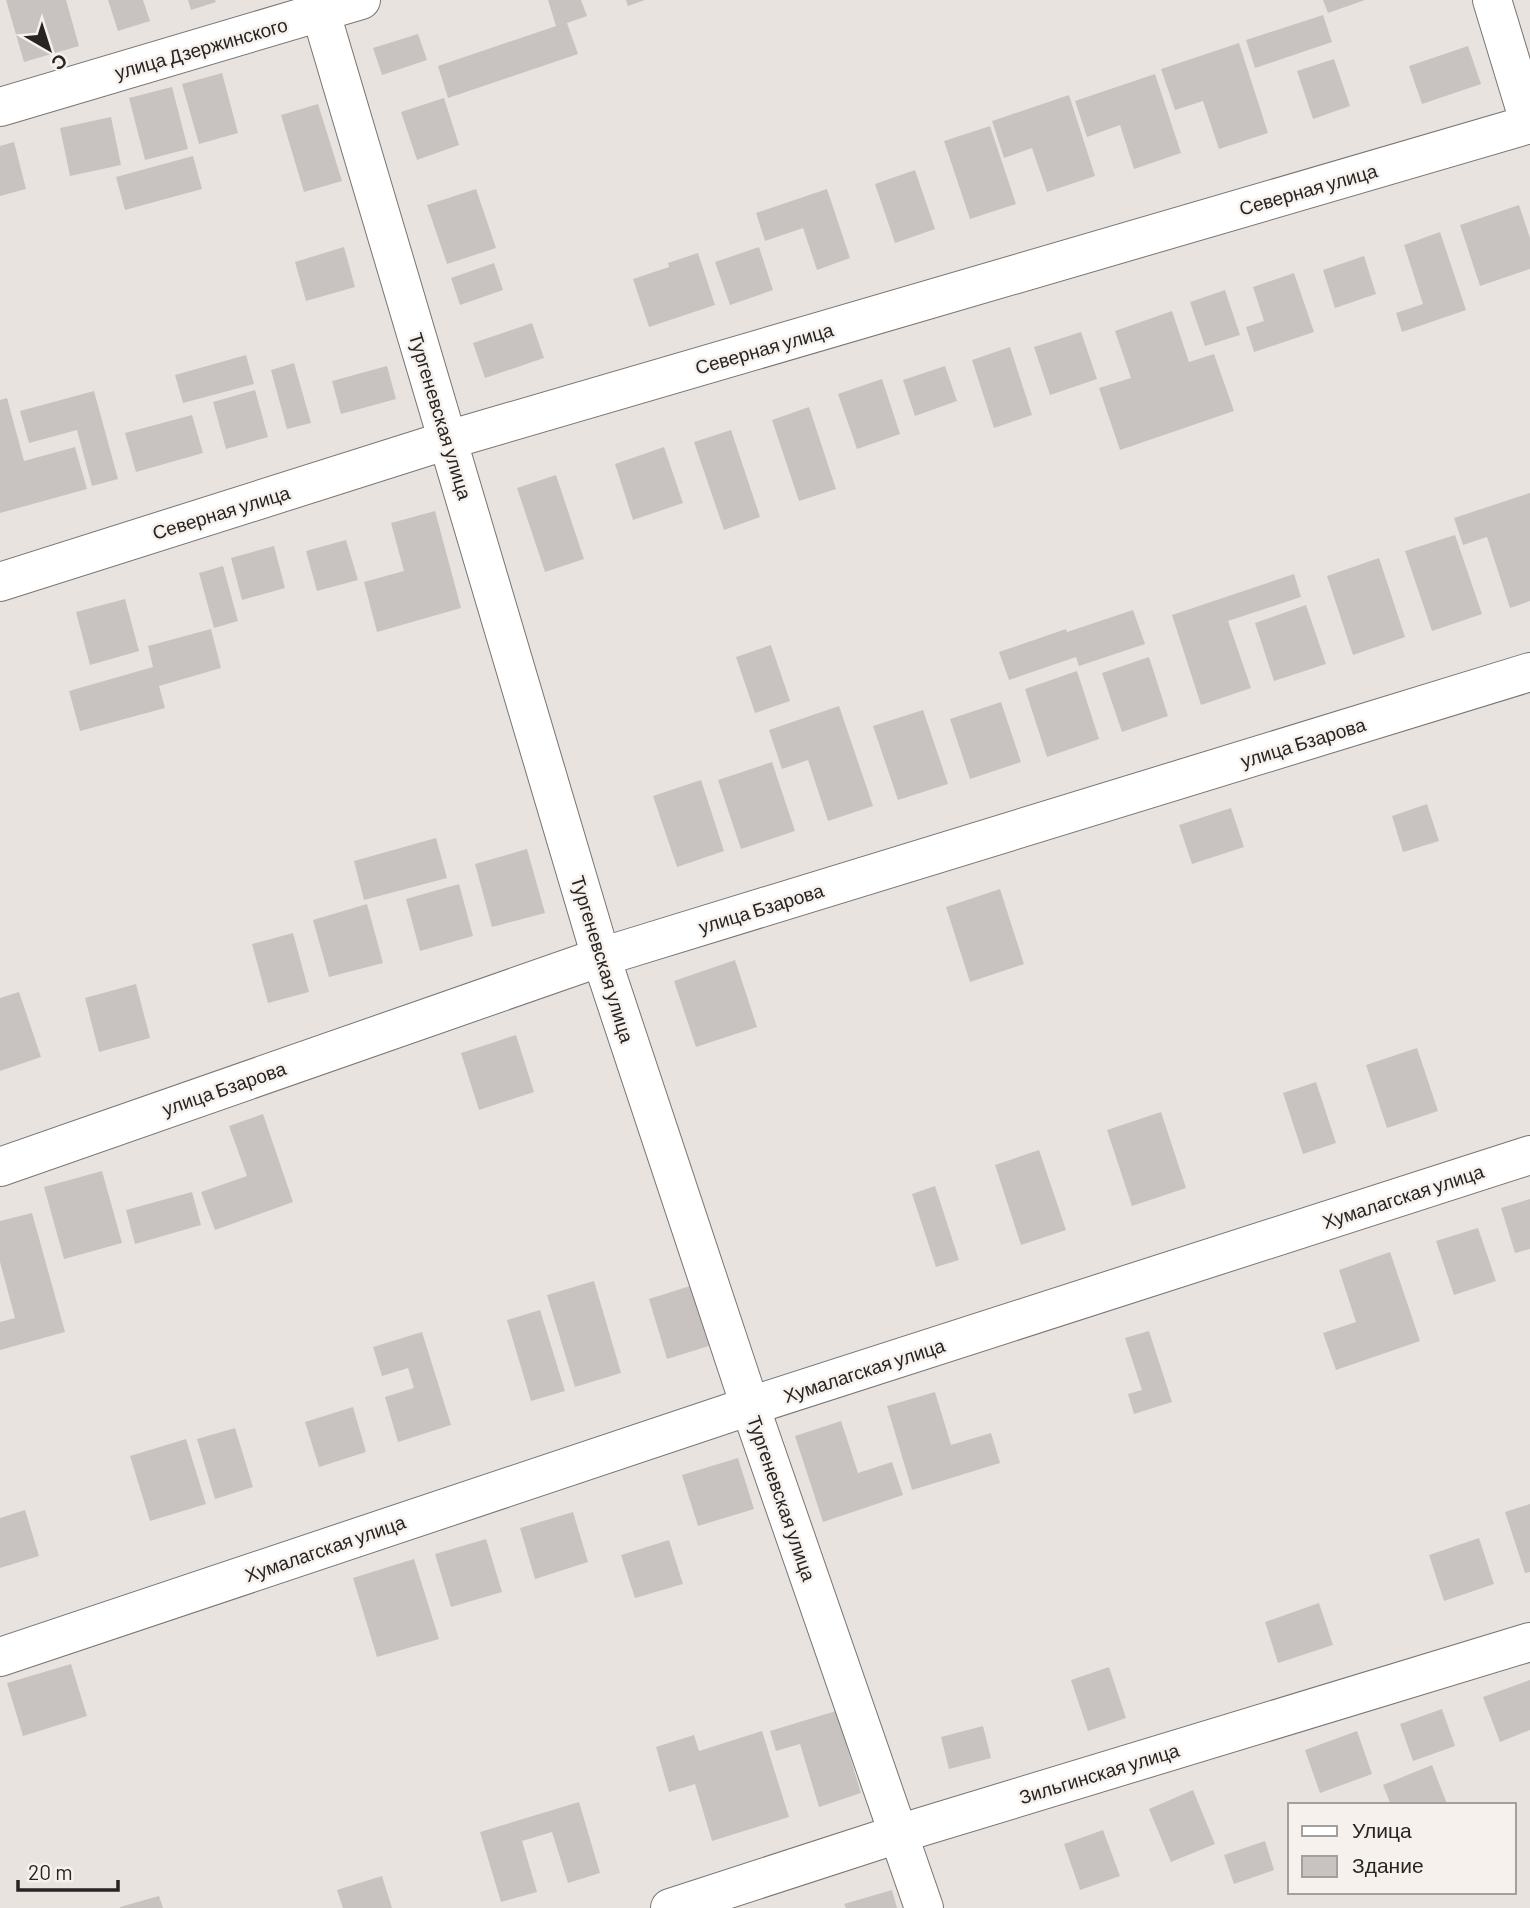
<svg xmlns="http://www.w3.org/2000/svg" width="1530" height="1908" viewBox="0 0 1530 1908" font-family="Barlow,sans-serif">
<rect width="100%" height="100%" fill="#e9e3e0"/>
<g fill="#c8c3c0">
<polygon points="6,0 66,0 79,46 24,62"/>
<polygon points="108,0 143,0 150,21 118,31"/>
<polygon points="188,0 215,0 216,2 191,10"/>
<polygon points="548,0 581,0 587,16 567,23 578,54 448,98 438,66 556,26"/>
<polygon points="626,0 645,0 628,6"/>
<polygon points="1323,0 1365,0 1328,13"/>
<polygon points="1323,15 1332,42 1255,68 1246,40"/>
<polygon points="418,34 427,60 382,75 373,48"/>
<polygon points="1239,43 1268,133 1219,149 1203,101 1175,110 1161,69"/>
<polygon points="1468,46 1481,84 1422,104 1409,66"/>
<polygon points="1334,59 1350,106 1313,119 1297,71"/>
<polygon points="222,73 238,133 199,144 182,84"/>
<polygon points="1155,74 1181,153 1134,169 1120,125 1087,137 1075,101"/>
<polygon points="172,87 188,149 145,160 129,98"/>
<polygon points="1069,95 1095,176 1047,192 1032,148 1004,158 992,121"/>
<polygon points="444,98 459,145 417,160 401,112"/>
<polygon points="318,104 342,181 304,192 281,115"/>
<polygon points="111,117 121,165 70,176 60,128"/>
<polygon points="990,126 1016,204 970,219 944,141"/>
<polygon points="14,142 26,189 0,196 0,146"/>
<polygon points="193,156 202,189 125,210 116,177"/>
<polygon points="915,170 935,229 895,243 875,184"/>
<polygon points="476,189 496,248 447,264 427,205"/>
<polygon points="827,189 850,258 817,270 803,228 765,241 756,213"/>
<polygon points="1519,205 1530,238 1530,269 1480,286 1460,225"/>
<polygon points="1440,232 1466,310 1402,332 1396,313 1423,304 1404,245"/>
<polygon points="344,247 355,287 306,301 295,262"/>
<polygon points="759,247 773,290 730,305 715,262"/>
<polygon points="698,253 715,305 649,327 633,279 669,267 668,263"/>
<polygon points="1364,256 1376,294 1335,308 1323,270"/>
<polygon points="494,263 503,290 460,305 451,278"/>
<polygon points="1294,273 1314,332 1254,352 1246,327 1264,321 1253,287"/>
<polygon points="1225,290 1240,335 1205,346 1190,302"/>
<polygon points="1172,311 1189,362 1214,354 1234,411 1120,450 1099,388 1131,378 1115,331"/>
<polygon points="532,323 544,358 485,378 473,343"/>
<polygon points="1081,332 1097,379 1050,395 1034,347"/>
<polygon points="1010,347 1032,415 994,428 972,360"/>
<polygon points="246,355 254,384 183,403 175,375"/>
<polygon points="294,363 311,423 287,429 271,370"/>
<polygon points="387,366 396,399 341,414 332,381"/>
<polygon points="945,366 957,401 915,416 903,380"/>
<polygon points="882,379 900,434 857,449 838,394"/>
<polygon points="255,390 268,437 226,449 213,402"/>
<polygon points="94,391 118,479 92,486 77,430 29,443 20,411"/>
<polygon points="7,398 24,461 75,447 87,489 0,513 0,400"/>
<polygon points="809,407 836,489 799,501 772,420"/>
<polygon points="192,415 203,453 136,472 125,433"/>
<polygon points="731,430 760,517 724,530 694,442"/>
<polygon points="664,447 683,503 633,520 615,464"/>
<polygon points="556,475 584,559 545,572 517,488"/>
<polygon points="1530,493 1530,601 1510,608 1487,537 1463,545 1454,518"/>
<polygon points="435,511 461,608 377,632 364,582 404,571 391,523"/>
<polygon points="1455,535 1482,614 1432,631 1405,551"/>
<polygon points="346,540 358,580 317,591 306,551"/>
<polygon points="274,546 285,588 242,600 231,558"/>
<polygon points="1379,558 1405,637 1353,655 1327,576"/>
<polygon points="223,566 238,621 214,628 199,573"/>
<polygon points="1294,574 1301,597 1228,621 1251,688 1201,705 1172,615"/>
<polygon points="125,599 139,651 90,665 76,612"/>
<polygon points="1306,605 1326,664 1274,681 1255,623"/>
<polygon points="1133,610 1145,644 1079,666 1076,657 1009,680 999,652 1066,629 1067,632"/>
<polygon points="211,629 221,668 159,686 165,708 80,731 69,691 153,667 148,646"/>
<polygon points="771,645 790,701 755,713 736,657"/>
<polygon points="1149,657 1168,716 1122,732 1102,673"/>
<polygon points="1077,671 1099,739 1047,757 1025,689"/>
<polygon points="1001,702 1021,762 970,779 950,719"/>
<polygon points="839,706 873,806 828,821 808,760 782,769 769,730"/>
<polygon points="923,710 948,784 898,800 873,726"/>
<polygon points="772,762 795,831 741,849 718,780"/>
<polygon points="701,780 724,851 677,867 653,796"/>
<polygon points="1427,804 1439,841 1403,852 1392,816"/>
<polygon points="1231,808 1244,847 1192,864 1179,825"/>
<polygon points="436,838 447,878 364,900 354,861"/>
<polygon points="527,849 545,913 492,927 475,864"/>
<polygon points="459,884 473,936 420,951 406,899"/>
<polygon points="1000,889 1024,964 970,982 946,907"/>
<polygon points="367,904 383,963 329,977 313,920"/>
<polygon points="293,933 309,992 268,1003 252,944"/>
<polygon points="735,960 757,1027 696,1047 674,981"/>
<polygon points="136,984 150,1038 99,1052 85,998"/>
<polygon points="19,992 41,1057 0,1071 0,998"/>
<polygon points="516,1035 534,1092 479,1110 461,1053"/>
<polygon points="1417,1048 1438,1111 1387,1128 1366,1065"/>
<polygon points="1316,1082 1336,1143 1303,1154 1283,1093"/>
<polygon points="1161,1112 1186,1188 1132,1206 1107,1130"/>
<polygon points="263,1114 293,1202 215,1230 201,1192 247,1176 229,1126"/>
<polygon points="1039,1150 1066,1230 1021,1245 995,1165"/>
<polygon points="102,1171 122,1243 64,1259 44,1187"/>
<polygon points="935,1186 959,1260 936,1267 912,1194"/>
<polygon points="192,1192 201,1225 135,1244 126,1210"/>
<polygon points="1530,1199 1530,1249 1515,1253 1501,1208"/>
<polygon points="32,1213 65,1332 0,1350 0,1322 15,1318 0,1262 0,1221"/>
<polygon points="1478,1228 1496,1281 1454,1295 1436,1241"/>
<polygon points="1390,1252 1420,1341 1336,1370 1323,1333 1356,1322 1339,1270"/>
<polygon points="594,1281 621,1373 575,1387 547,1295"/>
<polygon points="690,1286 709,1346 667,1359 649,1299"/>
<polygon points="540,1310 565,1391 531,1401 507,1320"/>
<polygon points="1149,1331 1172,1402 1134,1414 1128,1394 1142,1390 1125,1338"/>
<polygon points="422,1332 451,1425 398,1442 385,1397 414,1388 408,1368 382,1376 373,1347"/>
<polygon points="935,1392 951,1445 991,1433 1000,1463 912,1490 887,1406"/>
<polygon points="353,1407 366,1452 319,1467 305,1422"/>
<polygon points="841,1421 858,1473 892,1462 903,1495 823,1522 795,1436"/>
<polygon points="235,1428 253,1487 215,1499 197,1439"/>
<polygon points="186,1439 206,1504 150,1521 130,1456"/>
<polygon points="738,1458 754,1509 698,1526 682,1475"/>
<polygon points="1530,1504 1530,1572 1525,1573 1505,1512"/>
<polygon points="25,1510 39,1556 0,1568 0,1518"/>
<polygon points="573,1512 588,1562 535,1579 520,1528"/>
<polygon points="1479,1538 1494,1584 1444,1601 1429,1555"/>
<polygon points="486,1539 502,1592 451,1607 435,1554"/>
<polygon points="669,1540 683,1584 635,1598 621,1555"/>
<polygon points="414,1559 439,1639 377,1657 353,1578"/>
<polygon points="1319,1603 1333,1645 1278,1663 1265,1622"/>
<polygon points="71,1664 87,1716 23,1736 7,1683"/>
<polygon points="1109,1667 1126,1718 1088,1731 1071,1680"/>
<polygon points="1530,1680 1530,1730 1500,1742 1483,1697"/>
<polygon points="1442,1709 1455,1746 1413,1761 1400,1724"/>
<polygon points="836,1711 861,1793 819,1807 800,1744 776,1751 770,1731"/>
<polygon points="983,1726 991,1758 949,1769 941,1737"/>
<polygon points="762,1731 789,1817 712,1841 695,1784 669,1792 656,1747 694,1735 699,1751"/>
<polygon points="1357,1731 1372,1774 1320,1793 1305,1750"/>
<polygon points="1432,1765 1447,1804 1391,1805 1383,1785"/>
<polygon points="1193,1790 1215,1844 1171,1862 1149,1809"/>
<polygon points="579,1802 600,1873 568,1883 552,1832 522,1841 537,1892 501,1902 480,1832"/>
<polygon points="1103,1830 1120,1876 1080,1890 1064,1844"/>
<polygon points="1265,1841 1274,1870 1234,1884 1224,1855"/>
<polygon points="382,1876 392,1908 343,1908 337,1890"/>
<polygon points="892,1890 897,1908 846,1908 844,1904"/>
<polygon points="159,1896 163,1908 120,1908 120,1907"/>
</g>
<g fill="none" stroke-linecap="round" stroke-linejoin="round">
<g stroke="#797471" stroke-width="40">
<g id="street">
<polyline points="317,0 601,957 750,1406 924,1908"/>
<polyline points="1492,0 1530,125"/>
<polyline points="0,107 361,0"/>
<polyline points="0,582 448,440 1530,124"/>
<polyline points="0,1167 601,957 1530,672"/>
<polyline points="0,1657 750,1406 1530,1155"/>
<polyline points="670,1908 898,1834 1530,1642"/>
</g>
</g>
<use href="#street" stroke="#fff" stroke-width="38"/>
</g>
<g text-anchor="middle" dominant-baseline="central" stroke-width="5" stroke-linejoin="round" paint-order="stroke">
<g font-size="19" fill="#272523" stroke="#f6f1ed">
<text transform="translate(201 48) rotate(-16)">улица Дзержинского</text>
<text transform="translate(1308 189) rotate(-16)">Северная улица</text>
<text transform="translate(764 348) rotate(-16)">Северная улица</text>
<text transform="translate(441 416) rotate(73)">Тургеневская улица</text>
<text transform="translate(221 512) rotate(-17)">Северная улица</text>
<text transform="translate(1303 742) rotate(-17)">улица Бзарова</text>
<text transform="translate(761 908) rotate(-17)">улица Бзарова</text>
<text transform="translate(603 959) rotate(73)">Тургеневская улица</text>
<text transform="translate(224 1088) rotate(-19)">улица Бзарова</text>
<text transform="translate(1403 1196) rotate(-18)">Хумалагская улица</text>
<text transform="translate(864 1370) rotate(-18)">Хумалагская улица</text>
<text transform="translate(782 1498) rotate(71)">Тургеневская улица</text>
<text transform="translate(325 1548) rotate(-19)">Хумалагская улица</text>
<text transform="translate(1099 1773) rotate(-17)">Зильгинская улица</text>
</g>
</g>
<rect x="1288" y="1803" width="228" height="91" fill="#f6f1ed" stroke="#a39f9c" stroke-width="2"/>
<rect x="1302" y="1826" width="35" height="10" fill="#ffffff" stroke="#a39f9c" stroke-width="2"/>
<text x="1352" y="1838" font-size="21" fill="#272523">Улица</text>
<rect x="1302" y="1856" width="35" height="21" fill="#c8c3c0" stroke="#a39f9c" stroke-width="2"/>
<text x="1352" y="1873" font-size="21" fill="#272523">Здание</text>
<g transform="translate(49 49) rotate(141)" stroke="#f6f1ed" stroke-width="5" paint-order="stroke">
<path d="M0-5L12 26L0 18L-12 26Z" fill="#272523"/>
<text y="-10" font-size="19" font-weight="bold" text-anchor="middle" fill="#272523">С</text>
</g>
<path d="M18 1880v10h100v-10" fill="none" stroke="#272523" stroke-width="3.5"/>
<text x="28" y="1880" font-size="21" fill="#272523" stroke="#f6f1ed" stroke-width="5" paint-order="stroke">20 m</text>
</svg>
